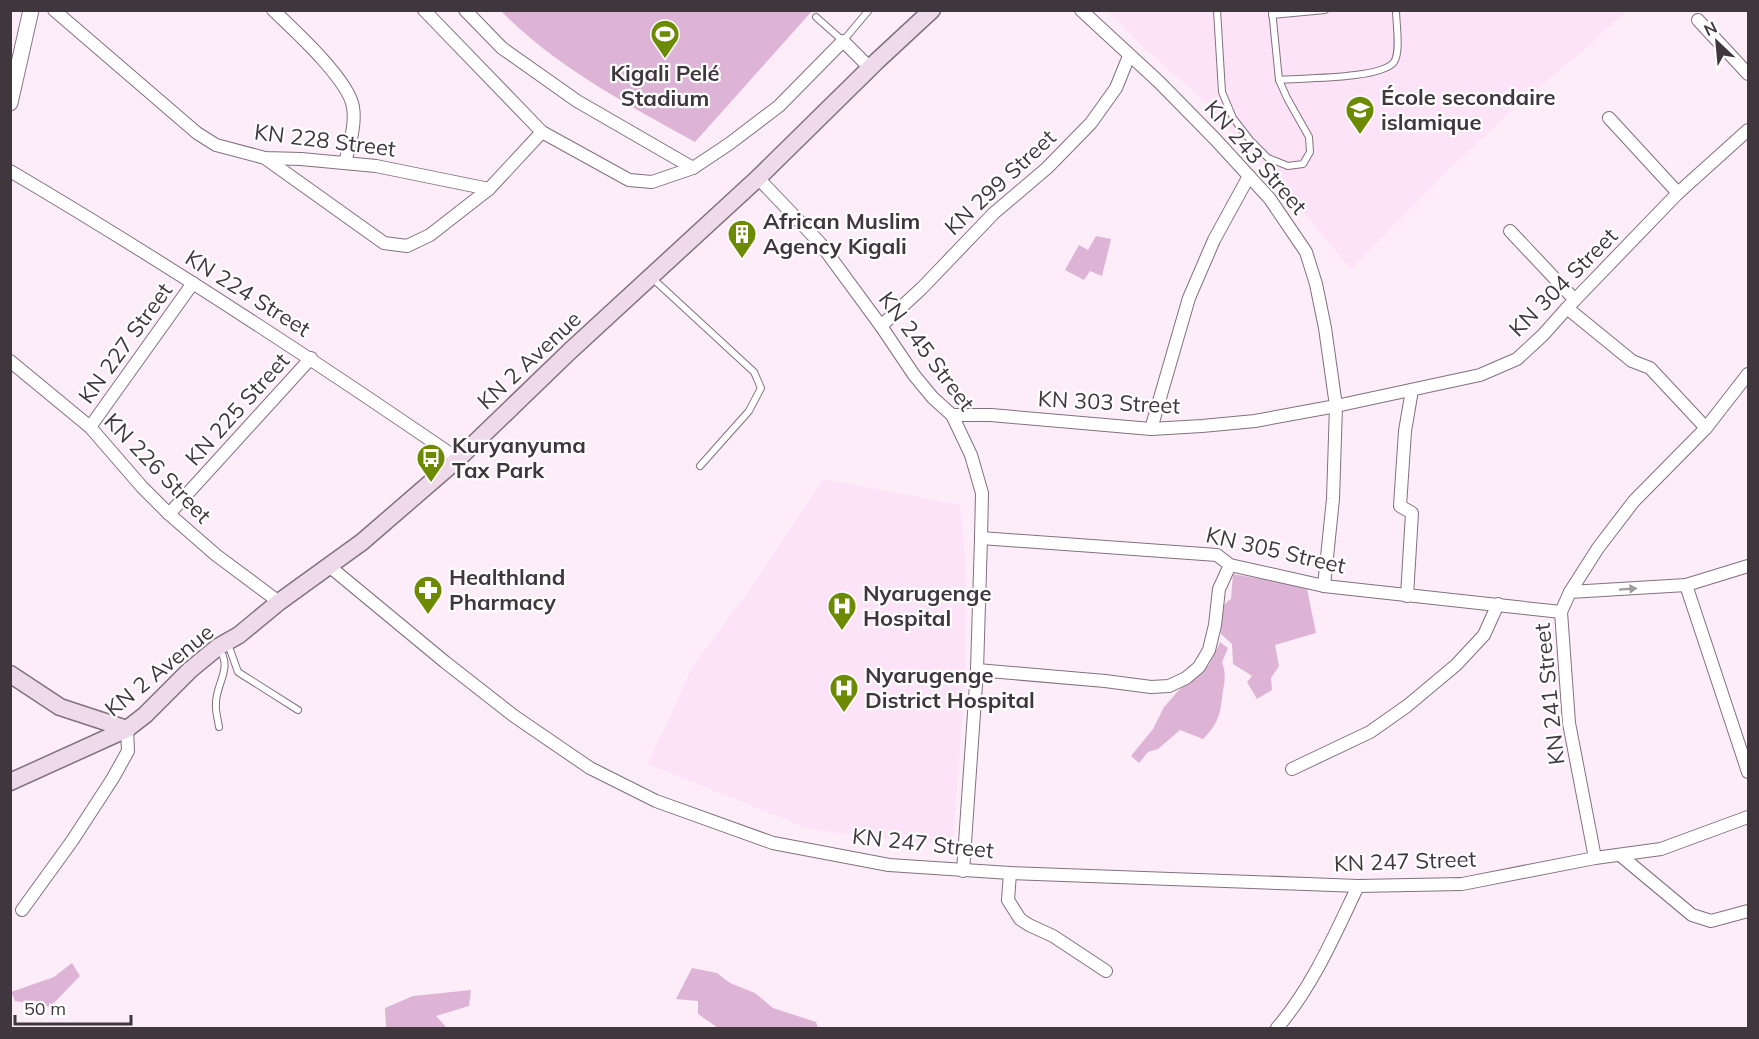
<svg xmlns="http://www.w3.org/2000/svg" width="1759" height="1039" viewBox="0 0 1759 1039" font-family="Mulish,sans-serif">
<rect width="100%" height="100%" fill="#fdedf9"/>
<g fill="#fce3f7">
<polygon points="1108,11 1626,11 1584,50 1519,104 1450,168 1351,269 1265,167 1203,100 1141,45"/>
<polygon points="824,479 960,505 965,555 965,685 953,841 926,843 809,829 648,764 693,666 745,596"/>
</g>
<g fill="#ddb4d5">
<path d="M501 11H812L695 142C627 104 556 67 501 11Z"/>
<polygon points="1096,236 1111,239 1102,276 1090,271 1084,280 1065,270 1079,245 1088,250"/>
<path d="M1233 574 1288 584 1307 589 1316 633 1275 645 1279 666 1271 678 1272 690 1257 699 1247 682 1252 676 1233 664 1232 644 1221 634C1221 620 1218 606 1231 599Z"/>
<path d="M1220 642 1228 648 1222 662C1226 673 1225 680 1223 691 1220 713 1220 722 1203 739L1180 730 1158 749 1148 752 1139 763 1131 756 1153 729 1164 707 1179 690 1209 665Z"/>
<polygon points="72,963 80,976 50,1007 15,1001 11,992 54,977"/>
<polygon points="692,968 717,973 730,983 755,993 773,1008 816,1022 818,1028 718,1028 698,1014 698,1001 676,999"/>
<polygon points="471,990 469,1006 436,1016 447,1028 386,1028 385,1008 413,996"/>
</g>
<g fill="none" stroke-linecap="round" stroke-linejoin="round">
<g stroke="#81717e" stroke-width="8">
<g id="service">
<polyline points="1217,10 1222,92 1233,118 1250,140 1268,158 1288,166 1303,164 1310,152 1309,137 1287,98 1279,80"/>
<path d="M1272 10 1279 80C1302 78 1382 79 1394 62 1401 52 1396 23 1396 10"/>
<polyline points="1272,15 1325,10"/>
<polyline points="816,17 843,41 869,10"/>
<polyline points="651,277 754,372 761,388 749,411 700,466"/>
<polyline points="228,644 238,672 298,710"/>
<path d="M218 648C234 667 216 683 216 703 215 711 218 719 219 727"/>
</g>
</g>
<g stroke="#81717e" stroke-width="14">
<g id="minor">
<polyline points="54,10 197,133 216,145 265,158 301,159 376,166 489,189 542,132"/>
<path d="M273 10C294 30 349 80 353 107 356 126 349 145 345 163"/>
<polyline points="424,10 542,132 629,180 652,182 693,168"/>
<polyline points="465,10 502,48 577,101 693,168 729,144 779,106 843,41 870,68"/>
<polyline points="1081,10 1159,82 1216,140 1270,199 1306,252 1316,284 1325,328 1336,406 1333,499 1324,586"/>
<polyline points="1698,20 1748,74"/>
<polyline points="1609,118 1678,193"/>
<polyline points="265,158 384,243 407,246 430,235 489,189"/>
<path d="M10 171C163 261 311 358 458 459"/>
<polyline points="758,178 820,243 881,326 914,375 933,398 952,415 971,455 982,493 981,538 977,670 963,871"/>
<polyline points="1510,231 1575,300"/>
<polyline points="1567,308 1632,361 1650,368 1706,428"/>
<polyline points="881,326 922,288 994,213 1047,168 1091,123 1116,88 1129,56"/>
<polyline points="10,361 90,427 142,487 169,514 216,555 279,602"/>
<polyline points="952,415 991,415 1151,429 1202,426 1255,421 1336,406 1480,375 1517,359 1543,335 1567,308 1678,193 1748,130"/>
<polyline points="90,427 193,283"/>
<polyline points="1151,429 1189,298 1214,240 1249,176"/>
<polyline points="169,514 311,358"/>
<polyline points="981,538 1217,555 1230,565 1324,586 1561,612"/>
<polyline points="329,566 445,662 514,716 590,768 656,801 773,843 889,865 1010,873 1307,884 1358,886 1462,884 1595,858 1661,849 1748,817"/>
<polyline points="1686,585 1748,772"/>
<polyline points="1570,592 1686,585 1748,566"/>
<polyline points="1407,596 1412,513 1400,506 1405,431 1412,390"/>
<polyline points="977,670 1105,681 1151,687 1169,686 1186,678 1199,667 1209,650 1215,625 1219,589 1230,565"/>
<polyline points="1292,769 1370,732 1407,706 1456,665 1484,635 1498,604"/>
<polyline points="1620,855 1692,915 1711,921 1748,911"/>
<polyline points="1595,858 1569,723 1561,612 1570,592 1598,548 1634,501 1706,428 1748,374"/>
<polyline points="1010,873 1008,900 1020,919 1029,925 1053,936 1106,971"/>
<polyline points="22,910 72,841 113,778 128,751 127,729"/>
<path d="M1277 1028C1313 986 1334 936 1358 886"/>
</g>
</g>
<g stroke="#81717e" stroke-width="17">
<polyline id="tertiary" points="10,103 31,10"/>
</g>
<g stroke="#81717e" stroke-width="19">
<g id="secondary">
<polyline points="10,674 60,707 127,729"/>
<polyline points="10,782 127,729 145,715 190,670 218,647 239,635 279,602 362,542 458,459 570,351 758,178 877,61 932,10"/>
</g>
</g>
<use href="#service" stroke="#fff" stroke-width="6"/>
<use href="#minor" stroke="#fff" stroke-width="12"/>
<use href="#tertiary" stroke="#fff" stroke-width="15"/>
<use href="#secondary" stroke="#efdaeb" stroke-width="16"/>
</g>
<defs><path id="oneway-solid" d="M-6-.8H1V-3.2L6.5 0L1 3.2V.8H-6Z" transform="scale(1.5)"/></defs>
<use fill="#9f9b9e" href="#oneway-solid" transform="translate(1628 589) rotate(-4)"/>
<defs>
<g id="stadium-pin" transform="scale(1.5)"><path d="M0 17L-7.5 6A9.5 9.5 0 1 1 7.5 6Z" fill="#6d8a04" stroke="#fff"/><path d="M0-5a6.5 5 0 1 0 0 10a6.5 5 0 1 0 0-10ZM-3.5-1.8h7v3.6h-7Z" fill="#fff"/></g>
<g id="school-pin" transform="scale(1.5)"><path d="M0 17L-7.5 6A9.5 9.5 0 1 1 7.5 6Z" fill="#6d8a04" stroke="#fff"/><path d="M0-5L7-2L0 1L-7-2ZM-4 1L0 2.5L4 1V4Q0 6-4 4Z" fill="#fff"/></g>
<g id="building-pin" transform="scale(1.5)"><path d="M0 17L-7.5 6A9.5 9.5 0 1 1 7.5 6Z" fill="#6d8a04" stroke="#fff"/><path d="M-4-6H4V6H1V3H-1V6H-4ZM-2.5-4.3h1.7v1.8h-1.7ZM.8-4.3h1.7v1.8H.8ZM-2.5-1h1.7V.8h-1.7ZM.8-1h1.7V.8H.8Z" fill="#fff"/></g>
<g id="bus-pin" transform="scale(1.5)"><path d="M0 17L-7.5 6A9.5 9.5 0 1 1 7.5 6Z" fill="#6d8a04" stroke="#fff"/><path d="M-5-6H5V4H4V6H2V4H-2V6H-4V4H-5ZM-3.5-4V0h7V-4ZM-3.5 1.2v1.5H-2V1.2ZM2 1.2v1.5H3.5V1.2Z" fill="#fff"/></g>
<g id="pharmacy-pin" transform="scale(1.5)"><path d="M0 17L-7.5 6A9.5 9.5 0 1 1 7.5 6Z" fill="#6d8a04" stroke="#fff"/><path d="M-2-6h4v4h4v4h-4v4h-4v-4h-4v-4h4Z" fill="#fff"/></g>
<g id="hospital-pin" transform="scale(1.5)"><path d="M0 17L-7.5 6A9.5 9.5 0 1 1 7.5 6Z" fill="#6d8a04" stroke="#fff"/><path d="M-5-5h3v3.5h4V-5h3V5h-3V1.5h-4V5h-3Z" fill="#fff"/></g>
</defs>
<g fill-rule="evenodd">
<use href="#stadium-pin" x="665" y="34"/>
<use href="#school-pin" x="1360" y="110"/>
<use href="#building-pin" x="742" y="234"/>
<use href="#bus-pin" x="431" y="458"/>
<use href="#pharmacy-pin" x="428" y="590"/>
<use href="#hospital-pin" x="842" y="606"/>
<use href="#hospital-pin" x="844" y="688"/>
</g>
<g text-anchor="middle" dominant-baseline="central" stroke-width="4.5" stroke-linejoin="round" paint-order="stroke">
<g font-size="22" font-weight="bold" fill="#3f373d" stroke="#fff" text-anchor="start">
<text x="665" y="73" text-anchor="middle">Kigali Pelé<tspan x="665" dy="25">Stadium</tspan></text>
<text x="1381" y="97">École secondaire<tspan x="1381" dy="25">islamique</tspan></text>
<text x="763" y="221">African Muslim<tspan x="763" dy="25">Agency Kigali</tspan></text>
<text x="452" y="445">Kuryanyuma<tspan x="452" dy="25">Tax Park</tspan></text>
<text x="449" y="577">Healthland<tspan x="449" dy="25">Pharmacy</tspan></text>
<text x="863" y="593">Nyarugenge<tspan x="863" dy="25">Hospital</tspan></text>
<text x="865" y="675">Nyarugenge<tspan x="865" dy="25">District Hospital</tspan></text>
</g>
<g font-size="22" fill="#3f373d" stroke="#fff">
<text transform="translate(325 140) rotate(7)">KN 228 Street</text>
<text transform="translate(1256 157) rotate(49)">KN 243 Street</text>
<text transform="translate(1000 182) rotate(-43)">KN 299 Street</text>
<text transform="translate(1563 282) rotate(-45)">KN 304 Street</text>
<text transform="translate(248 293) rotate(32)">KN 224 Street</text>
<text transform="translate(125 343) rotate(-54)">KN 227 Street</text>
<text transform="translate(927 351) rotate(53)">KN 245 Street</text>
<text transform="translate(529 360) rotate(-43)">KN 2 Avenue</text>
<text transform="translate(1109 402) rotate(3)">KN 303 Street</text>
<text transform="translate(237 409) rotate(-48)">KN 225 Street</text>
<text transform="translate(158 468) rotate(46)">KN 226 Street</text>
<text transform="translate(1276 550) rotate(13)">KN 305 Street</text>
<text transform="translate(159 670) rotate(-39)">KN 2 Avenue</text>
<text transform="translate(1549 694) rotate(-96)">KN 241 Street</text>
<text transform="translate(923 843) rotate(6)">KN 247 Street</text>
<text transform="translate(1405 861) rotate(-2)">KN 247 Street</text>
</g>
</g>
<rect width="1759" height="1039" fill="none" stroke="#3f373d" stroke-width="24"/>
<g transform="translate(1717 42) rotate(334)" stroke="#ffffff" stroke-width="4.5" paint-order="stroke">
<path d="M0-4.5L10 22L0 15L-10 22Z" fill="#3f373d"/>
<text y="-9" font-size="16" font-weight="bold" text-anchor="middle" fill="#3f373d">N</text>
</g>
<path d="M15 1015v9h116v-9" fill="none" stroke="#3f373d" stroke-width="3"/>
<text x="24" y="1015" font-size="18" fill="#3f373d" stroke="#ffffff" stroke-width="4.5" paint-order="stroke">50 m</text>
</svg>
